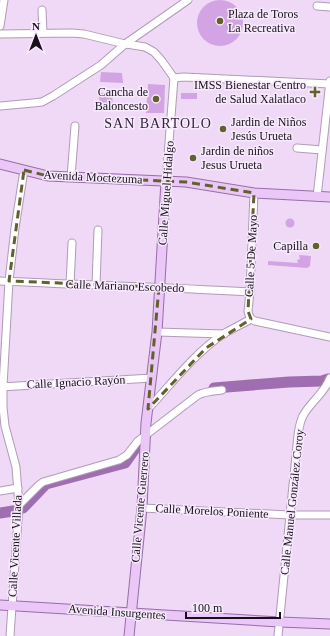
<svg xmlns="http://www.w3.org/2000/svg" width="330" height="636" viewBox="0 0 330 636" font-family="'Times New Roman',serif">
<rect width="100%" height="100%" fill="#efd9f6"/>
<g fill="#d2a4e3">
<circle cx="220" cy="23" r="23"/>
<polygon points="101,72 122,73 123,83 101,82 100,82"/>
<polygon points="148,84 165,85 164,113 146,113"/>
<polygon points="99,93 112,93 113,110 100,111"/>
<rect x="181" y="93" width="16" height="6"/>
<circle cx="290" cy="223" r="4.5"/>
<polygon points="299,255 311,256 310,266 307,268 268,265 268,261 298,263 297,260 300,259"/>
</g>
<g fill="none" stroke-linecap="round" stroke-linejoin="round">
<g stroke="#9f6eb0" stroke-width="11">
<polyline points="214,388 289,382 322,381 328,379"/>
<polyline points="23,508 46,484 125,463 137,446"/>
<polyline points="0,513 13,511"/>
</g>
<g stroke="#b09cb7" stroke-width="9">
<g id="minor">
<polyline points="317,6 330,7"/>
<polyline points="42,10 43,33"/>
<polyline points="0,26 4,0"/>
<polyline points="0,34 72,33 84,34 125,44 133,45 145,47 154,52 162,61 174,78 166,181"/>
<polyline points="174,78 184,77 330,84"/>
<polyline points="0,106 33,103 42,102 53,96 101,65 125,44 188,0"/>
<polyline points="297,148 322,150"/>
<polyline points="71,177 75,126"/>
<polyline points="317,197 330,81"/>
<path d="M0 281C83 285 167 287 250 292"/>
<polyline points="70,285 72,243"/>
<polyline points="96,285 98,230"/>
<polyline points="251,319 249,315 248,311 250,292 254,193"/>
<polyline points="251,319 255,321 330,337"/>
<polyline points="157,332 224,334"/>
<polyline points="0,387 152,378"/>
<path d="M148 409C172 383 194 354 223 334 232 329 242 324 251 319"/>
<polyline points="0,491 18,488"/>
<path d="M19 505 39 485 43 482 119 460 127 455 138 441 198 395C206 391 213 391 222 390"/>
<polyline points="142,508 290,515 330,515"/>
<polyline points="10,636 19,505 16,467 5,426 3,407 3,386 9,281 15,228 24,170"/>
<path d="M278 636 298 435C299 428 300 420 304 414 312 401 325 392 330 378"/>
</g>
</g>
<g stroke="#976ea6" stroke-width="11">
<g id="major">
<polyline points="0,164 48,176 186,182 254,193 330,197"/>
<polyline points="0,605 280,622 330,624"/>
<polyline points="129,636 142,508 146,423 157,332 166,181"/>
</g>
</g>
<use href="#minor" stroke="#fff" stroke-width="7"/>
<use href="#major" stroke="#eac7f7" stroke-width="9"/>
</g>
<path fill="none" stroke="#62602d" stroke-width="3" stroke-dasharray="8 5" stroke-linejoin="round" d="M24 170 48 176 186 182 254 193 248 311 251 319 206 348 148 409 159 287 9 281Z"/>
<g fill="#62602d" stroke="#f7eafc" stroke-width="1.5">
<circle cx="220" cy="21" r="4"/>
<path d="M313 86h4v4h4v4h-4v4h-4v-4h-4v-4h4z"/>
<circle cx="156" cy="99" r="4"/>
<circle cx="223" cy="129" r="4"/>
<circle cx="193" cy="158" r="4"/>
<circle cx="316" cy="246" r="4"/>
</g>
<g text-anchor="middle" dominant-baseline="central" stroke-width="3" stroke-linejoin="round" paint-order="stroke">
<g font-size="12" fill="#18101a" stroke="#f7eafc" text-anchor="start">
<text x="228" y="14">Plaza de Toros<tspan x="228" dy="14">La Recreativa</tspan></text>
<text x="306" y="85" text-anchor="end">IMSS Bienestar Centro<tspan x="306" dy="14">de Salud Xalatlaco</tspan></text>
<text x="148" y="92" text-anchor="end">Cancha de<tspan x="148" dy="14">Baloncesto</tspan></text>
<text x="231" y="122">Jardin de Niños<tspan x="231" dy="14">Jesús Urueta</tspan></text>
<text x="201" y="151">Jardin de niños<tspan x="201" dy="14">Jesus Urueta</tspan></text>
<text x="308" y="246" text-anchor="end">Capilla</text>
</g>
<g font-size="12" fill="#18101a" stroke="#f7eafc">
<text transform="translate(93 177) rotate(3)">Avenida Moctezuma</text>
<text transform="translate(166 193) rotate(-86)">Calle Miguel Hidalgo</text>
<text transform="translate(251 256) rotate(-87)">Calle 5 De Mayo</text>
<text transform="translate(125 286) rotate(2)">Calle Mariano Escobedo</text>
<text transform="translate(76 382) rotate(-3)">Calle Ignacio Rayón</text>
<text transform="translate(292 502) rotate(-84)">Calle Manuel González Coroy</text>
<text transform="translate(140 507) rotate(-85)">Calle Vicente Guerrero</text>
<text transform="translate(212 511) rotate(3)">Calle Morelos Poniente</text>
<text transform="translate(15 546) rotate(-87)">Calle Vicente Villada</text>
<text transform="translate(117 612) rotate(4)">Avenida Insurgentes</text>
</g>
<g font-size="14" letter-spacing="1" fill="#332339" stroke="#f7eafc">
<text x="158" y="123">SAN BARTOLO</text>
</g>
</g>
<g transform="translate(36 36)" stroke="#f7eafc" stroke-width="3" paint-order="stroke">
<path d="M0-3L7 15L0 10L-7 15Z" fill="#18101a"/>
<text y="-6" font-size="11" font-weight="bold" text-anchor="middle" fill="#18101a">N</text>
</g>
<path d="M186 612v6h94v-6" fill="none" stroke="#18101a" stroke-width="2"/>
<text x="192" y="612" font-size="12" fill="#18101a" stroke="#f7eafc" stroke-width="3" paint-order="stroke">100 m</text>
</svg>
